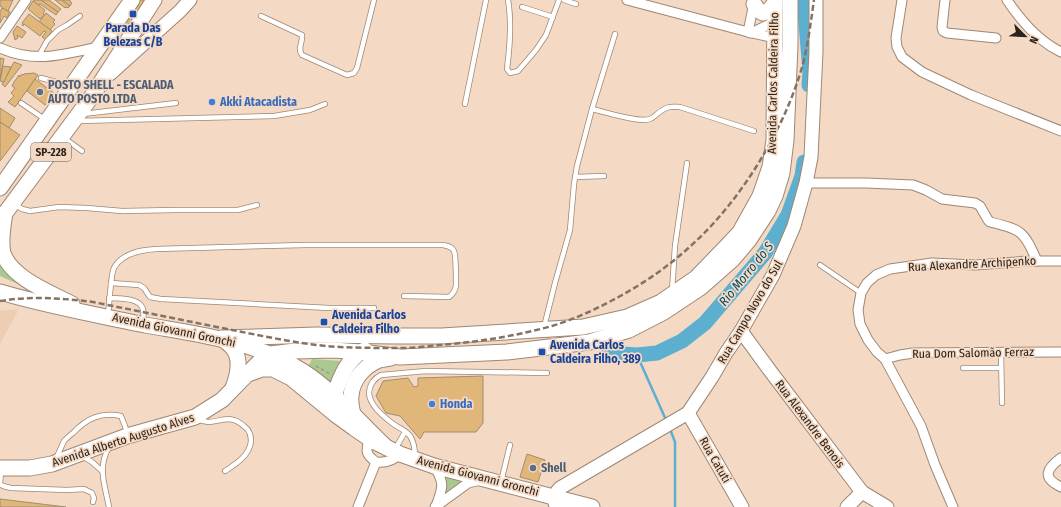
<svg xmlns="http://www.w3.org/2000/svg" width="1061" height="507" viewBox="0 0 1061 507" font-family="'Fira Sans Condensed',sans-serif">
<rect width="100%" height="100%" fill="#f4d9c4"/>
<polygon fill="#edceb3" points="19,309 0,344 0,311"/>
<g fill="#aac991">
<polygon points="0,261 8,272 22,286 0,276"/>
<polygon points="312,359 342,361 338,366 331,383 308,367"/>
<polygon points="444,476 464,483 442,498"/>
</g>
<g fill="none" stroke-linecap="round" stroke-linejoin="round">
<g stroke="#5cafcf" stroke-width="2.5">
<polyline points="637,355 666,420"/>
<polyline points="670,429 675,442 675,507"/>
</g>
<g stroke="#5cafcf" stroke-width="15">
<polyline points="804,0 810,71 809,85"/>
<polyline points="608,353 637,355 657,353 682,341 705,323 765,253 788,215 802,176 804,162"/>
</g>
</g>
<g fill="#e1b679" stroke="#9f8d74">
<polygon points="0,0 13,0 8,11 2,8 2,7 0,6"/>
<polygon points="34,0 41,0 58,12 56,15 40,4 38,5 33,1"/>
<polygon points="41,0 49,0 61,9 58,12"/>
<polygon points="55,0 62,0 70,6 68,8 66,7 65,8"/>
<polygon points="62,0 70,0 70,2 72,3 70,6"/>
<polygon points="140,0 146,0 123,31 120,29"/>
<polygon points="33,1 45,10 43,14 45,15 40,19 28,9"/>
<polygon points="2,8 10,12 7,18 4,16 0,23 0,12"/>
<polygon points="46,13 55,20 53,22 55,24 50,30 39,22"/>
<polygon points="29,14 52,31 46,40 42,37 46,32 44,31 40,36 24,24 23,26 22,25 23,23 22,23"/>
<polygon points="17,26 26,32 22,38 17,35 18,38 15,40 13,32"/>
<polygon points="0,58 4,59 0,79"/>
<polygon points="14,62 22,65 5,87 2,84"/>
<polygon points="3,66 11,67 4,82 0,81"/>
<polygon points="34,73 38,75 15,107 8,102 14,96 11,93 15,88 12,86 14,82 19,75 20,77 22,74 23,75 24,74"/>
<polygon points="35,79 54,93 45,105 27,91"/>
<polygon points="0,108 15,118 9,128 0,122"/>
<polygon points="0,122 20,135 0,161"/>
<polygon points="483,376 483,423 476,432 424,432 420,439 400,416 386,413 376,396 383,381 408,378 414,387 418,386 418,378"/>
<polygon points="527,454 545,460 538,482 520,477"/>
<polygon points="0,499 66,507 0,507"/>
</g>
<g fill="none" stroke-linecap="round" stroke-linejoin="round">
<g stroke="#9f8773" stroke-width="6">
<g id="lane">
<path d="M508 0C512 23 510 46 507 69L510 73 518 71 536 50 546 35 559 0"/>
<polyline points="564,0 576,4"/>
<polyline points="522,7 553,17"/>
<path d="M261 16 302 35C303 42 297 49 302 55L347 75 354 73 357 68 374 0"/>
<polyline points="38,57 47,41 58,30 67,25 80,16"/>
<polyline points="41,78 68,85"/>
<polyline points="21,103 46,120"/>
<polyline points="465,104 486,0"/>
<path d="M592 109C606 112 638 123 650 119 653 118 655 116 657 114 666 107 669 106 680 107L754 131"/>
<polyline points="83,114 176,103"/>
<polyline points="77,121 274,116 310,110 325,104"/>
<polyline points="64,138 82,151"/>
<polyline points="575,177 604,176"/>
<polyline points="14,204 22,209 30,211 59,207 87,208 122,211 176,210 238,210 257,205"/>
<polyline points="820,265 861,293"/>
<path d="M111 283C112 278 112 272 114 268 122 253 141 250 156 249L305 245H443C447 246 452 246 454 251 456 256 456 280 456 286 455 291 453 294 449 297L404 296"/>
<polyline points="672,291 675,246 687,163"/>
<path d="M109 298C119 299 139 297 143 309 144 313 143 318 144 323"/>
<polyline points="108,315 111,283 139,285 144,288 150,297 161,299 329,308 374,308"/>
<polyline points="544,327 555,283 570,230 574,184 577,166 592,109 615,34"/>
<polyline points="1001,352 1002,403"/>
<polyline points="963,368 1001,368"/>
<path d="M198 419C215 429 226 409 245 427 249 430 251 436 251 441 250 455 236 464 225 471"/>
<path d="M109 447C97 468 105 485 109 507"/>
<polyline points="395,449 405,432"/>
<polyline points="82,456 92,462 102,471"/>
<path d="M415 457C415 451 414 442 410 436 406 430 398 428 392 423 383 416 369 405 369 392 370 384 375 378 381 375L426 371 547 373"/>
<path d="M56 458C59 453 61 447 64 441 67 438 70 435 73 433 87 418 101 412 121 416L125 426 127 434"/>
<polyline points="1,471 0,484 3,486 11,488 67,490 84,489 92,493 94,498 93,502"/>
<polyline points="501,482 510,445"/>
</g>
</g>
<g stroke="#9f8773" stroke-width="11">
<g id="street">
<polyline points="627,0 748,32 775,38"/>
<polyline points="902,0 896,38 897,47 902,57 922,72 971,95 1061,131"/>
<polyline points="945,0 942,27 943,31 947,33 996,38"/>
<path d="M1007 0C1021 21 1038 41 1061 52"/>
<polyline points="748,32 754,3"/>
<polyline points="751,33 770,24 776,19"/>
<polyline points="0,38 26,0"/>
<path d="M0 48C37 64 62 54 99 47"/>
<path d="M806 183H866L913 185 926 190 942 199 975 203 980 206 988 220 990 222C1022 230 1023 230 1037 261"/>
<polyline points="885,359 900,355 913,353 1061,352"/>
<path d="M369 439C366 451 365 454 376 462 386 463 393 461 400 454"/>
<path d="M1061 458C1046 469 1042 478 1061 487"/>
<path d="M434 466C445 483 443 488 436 506"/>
<polyline points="358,507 376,462"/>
<polyline points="435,507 468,483 481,480"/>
<polyline points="953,507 935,465 921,426 885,359 877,352 868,340 860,324 858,310 861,293 867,283 876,275 890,269 932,263 975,265 1016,262 1026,261 1061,261"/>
</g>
</g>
<g stroke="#9f8773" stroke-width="15">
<g id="secondary">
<polyline points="110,74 180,11 190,0"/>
<polyline points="741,331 771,372 862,492 887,507"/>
<polyline points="688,413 742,507"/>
<path d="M557 507C552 500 555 493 560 488L688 413 712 377 726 353 741 331 773 275 794 226 806 183 811 157 816 52V0"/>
<polyline points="847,507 862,492"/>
</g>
</g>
<g stroke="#9f8773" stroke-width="17">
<g id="primary">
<polyline points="754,4 758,10 763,13 769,10 775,3"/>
<polyline points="0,188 132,0"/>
<path d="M5 213C3 226 0 241 3 253 11 278 51 293 72 304"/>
<polyline points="0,220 92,96 154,0"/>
<path d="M0 292C47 306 97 315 145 325 201 335 256 341 304 372 336 393 360 423 387 448"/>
<polyline points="221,338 317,335 398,336 442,336 583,327 627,317 661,302 696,278 726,247 740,232 760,196 770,167 774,140 775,0"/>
<path d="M224 340C226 342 229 344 231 346 242 357 238 375 233 388"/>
<polyline points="248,374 262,369 273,369 291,378 336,415 354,428 373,441 400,454 434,466 592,507"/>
<path d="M333 404C336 385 346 358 365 350"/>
<path d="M353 415C352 409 350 402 351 396 352 380 364 366 379 360 382 359 387 359 391 358"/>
<polyline points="0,468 30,468 52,464 127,436 195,417 222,400 262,359 271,354 295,351 333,350 361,352 400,357 507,352 541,348 589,342 629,330 664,312 700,288 733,259 749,240 768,211 775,196 782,173 786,140 790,45 790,0"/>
</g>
</g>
<polyline stroke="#a69281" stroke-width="1.5" stroke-dasharray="3 3" stroke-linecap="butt" points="316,366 330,374"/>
<use href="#lane" stroke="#fff" stroke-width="4.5"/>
<use href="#street" stroke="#fff" stroke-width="9"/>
<use href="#secondary" stroke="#fff" stroke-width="13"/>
<use href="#primary" stroke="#fff" stroke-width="15"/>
<path stroke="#847365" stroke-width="2.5" stroke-dasharray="6 3" stroke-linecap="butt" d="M0 301C31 296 62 298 93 302 138 311 182 320 227 329 264 336 302 345 340 347 361 348 382 348 403 348 415 348 428 346 440 345 477 342 516 336 552 326 572 320 592 311 611 301 642 285 671 265 696 241 740 200 779 137 798 80 807 55 810 27 814 0"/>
</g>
<g fill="#1a4fb4" stroke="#f4d9c4" stroke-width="1.5">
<rect x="129" y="10" width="8" height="8" rx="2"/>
<rect x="320" y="318" width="8" height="8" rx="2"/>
<rect x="538" y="348" width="8" height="8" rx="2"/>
</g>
<g fill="#5c6f8a" stroke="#f4d9c4" stroke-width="1.5">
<circle cx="40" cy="92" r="4"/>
<circle cx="533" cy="468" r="4"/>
</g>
<g fill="#3f7fe0" stroke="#f4d9c4" stroke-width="1.5">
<circle cx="212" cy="102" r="4"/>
<circle cx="432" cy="404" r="4"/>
</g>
<g text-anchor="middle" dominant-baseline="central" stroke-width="3.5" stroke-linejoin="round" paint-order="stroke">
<rect fill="#f4d9c4" stroke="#67594c" stroke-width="1" x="31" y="143" width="40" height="18" rx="3"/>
<g font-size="11" font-weight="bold" fill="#2b2219">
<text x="51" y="152">SP-228</text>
</g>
<g font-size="12" font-weight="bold" fill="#164399" stroke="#f4d9c4" text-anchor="start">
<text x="133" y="28" text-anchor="middle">Parada Das<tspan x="133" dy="14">Belezas C/B</tspan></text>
<text x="332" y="315">Avenida Carlos<tspan x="332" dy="14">Caldeira Filho</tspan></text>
<text x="550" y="345">Avenida Carlos<tspan x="550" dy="14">Caldeira Filho, 389</tspan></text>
</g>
<g font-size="12" fill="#2b2219" stroke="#f4d9c4">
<text transform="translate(773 83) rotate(-89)">Avenida Carlos Caldeira Filho</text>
<text transform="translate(972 264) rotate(-3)">Rua Alexandre Archipenko</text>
<text transform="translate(750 312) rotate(-60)">Rua Campo Novo do Sul</text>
<text transform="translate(174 330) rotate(12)">Avenida Giovanni Gronchi</text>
<text transform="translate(973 353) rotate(-1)">Rua Dom Salomão Ferraz</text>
<text transform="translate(810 424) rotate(53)">Rua Alexandre Benois</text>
<text transform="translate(123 440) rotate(-18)">Avenida Alberto Augusto Alves</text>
<text transform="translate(715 460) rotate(60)">Rua Catuti</text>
<text transform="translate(478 476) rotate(15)">Avenida Giovanni Gronchi</text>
</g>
<g font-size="12" font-weight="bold" fill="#4e5e75" stroke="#f4d9c4" text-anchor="start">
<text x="48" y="85">POSTO SHELL - ESCALADA<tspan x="48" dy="14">AUTO POSTO LTDA</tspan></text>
<text x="541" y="468">Shell</text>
</g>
<g font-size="12" font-weight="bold" fill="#366cbe" stroke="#f4d9c4" text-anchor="start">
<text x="220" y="102">Akki Atacadista</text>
<text x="440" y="404">Honda</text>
</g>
<g font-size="13" font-style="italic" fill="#014c62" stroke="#f4d9c4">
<text transform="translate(746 274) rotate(-51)">Rio Morro do S</text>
</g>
</g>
<g transform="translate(1025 36) rotate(114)" stroke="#f4d9c4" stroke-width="3" paint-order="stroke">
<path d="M0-3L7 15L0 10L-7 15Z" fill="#2b2219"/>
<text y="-6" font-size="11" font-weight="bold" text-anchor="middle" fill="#2b2219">N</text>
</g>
</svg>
